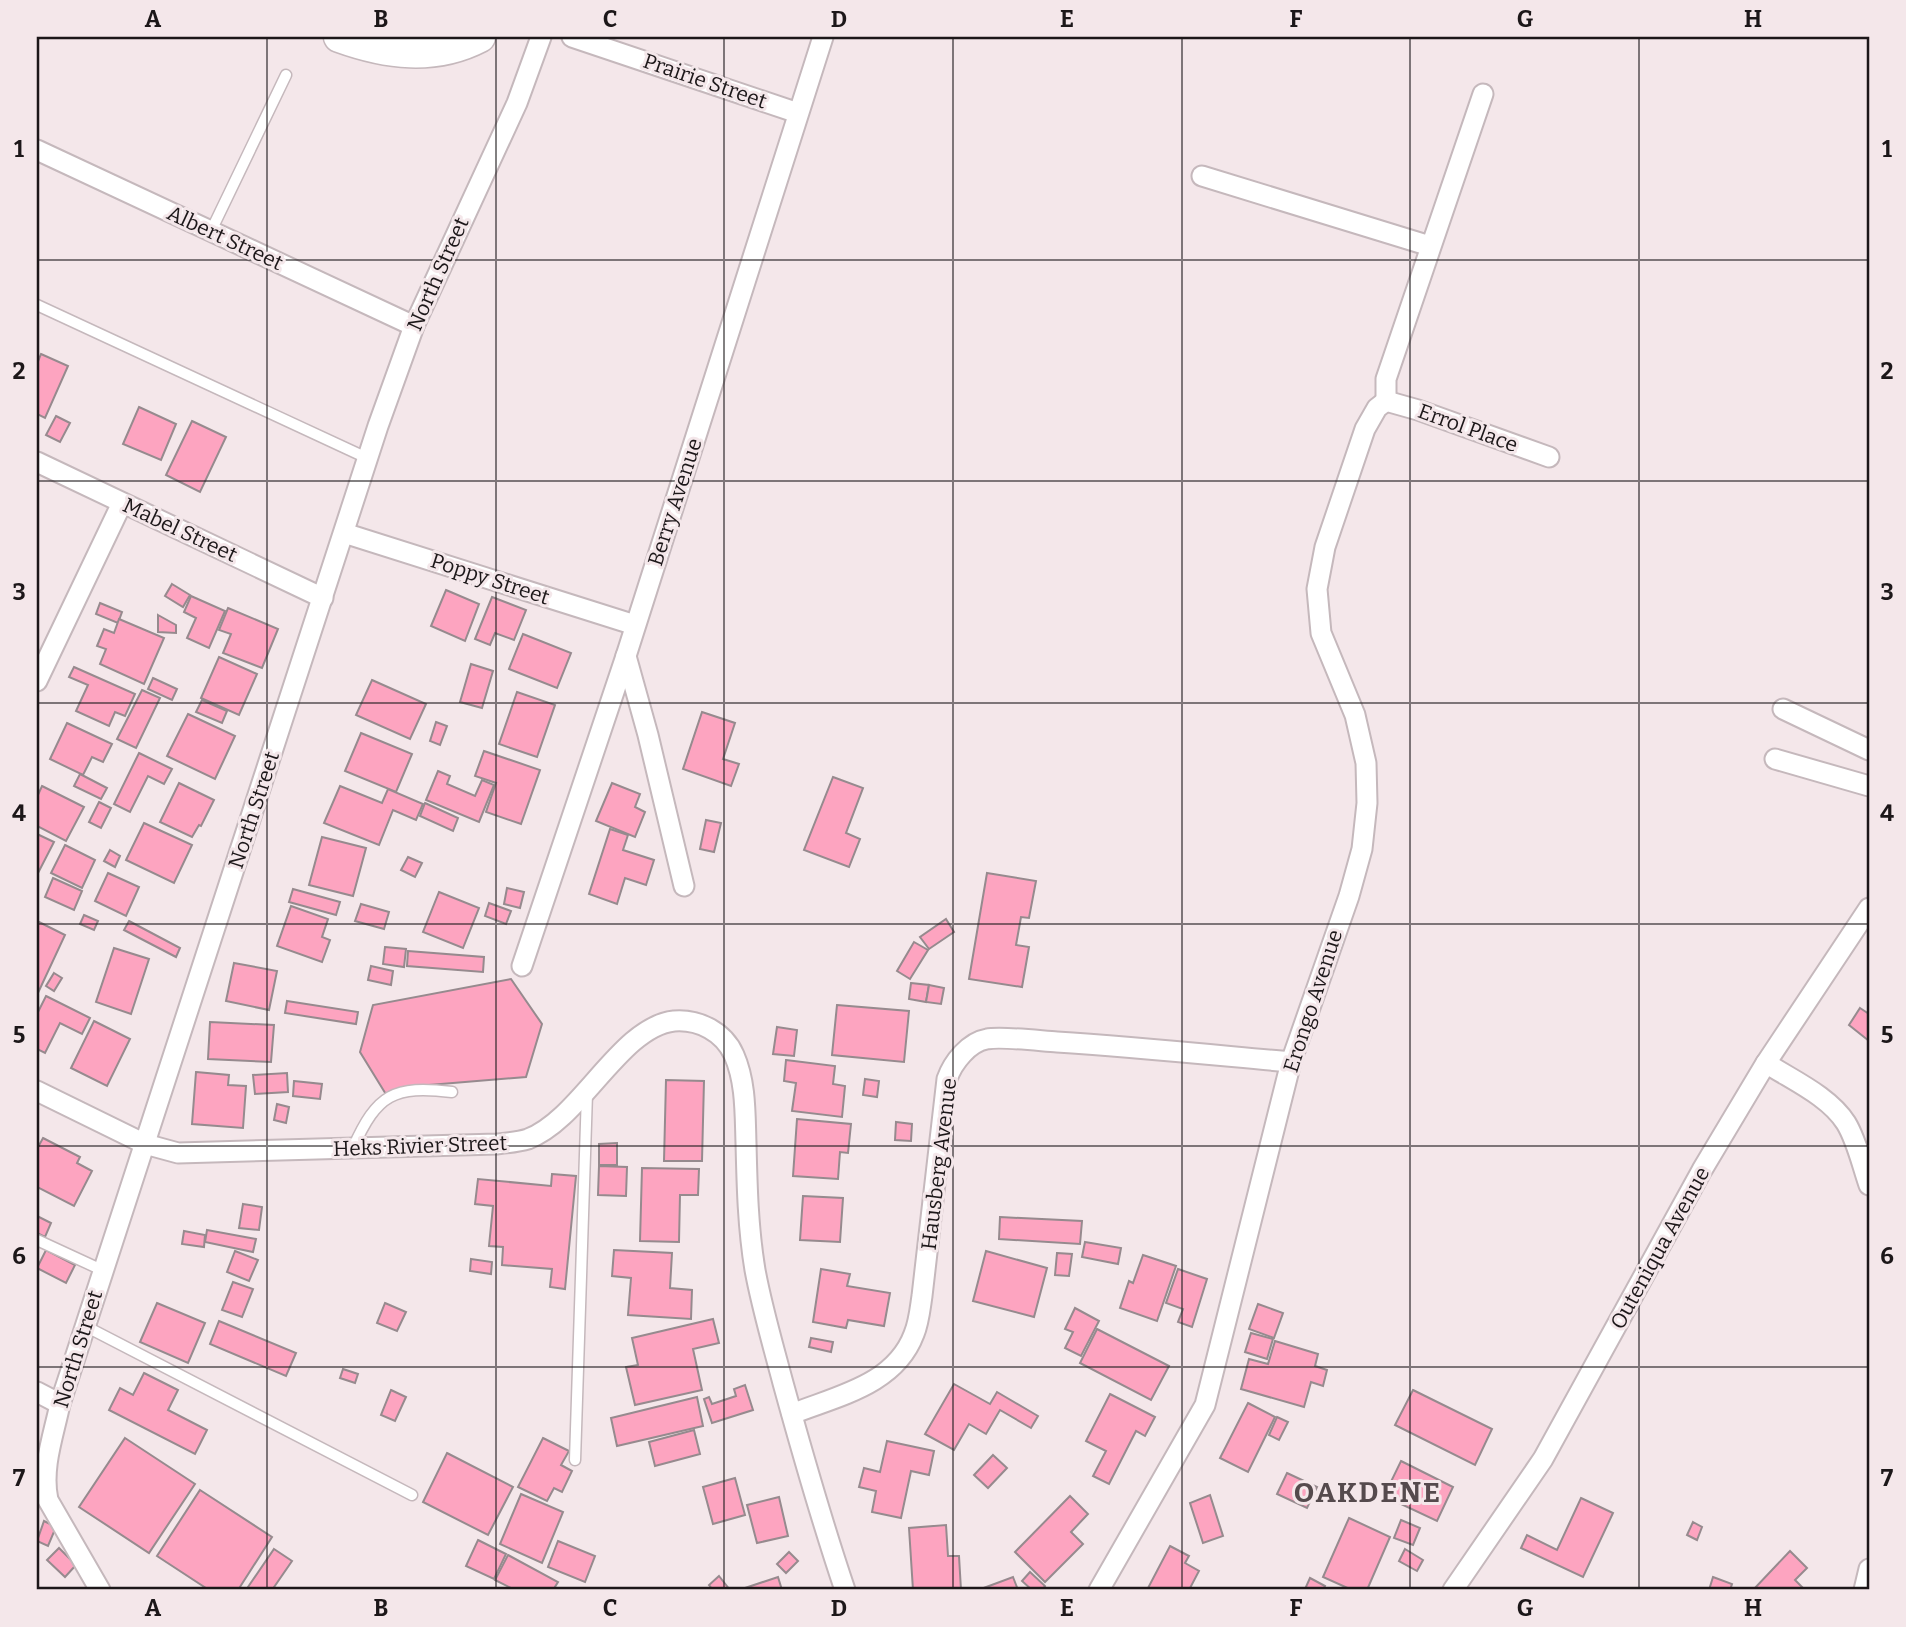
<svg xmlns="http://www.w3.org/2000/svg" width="1906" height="1627" viewBox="0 0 1906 1627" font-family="Bitter,serif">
<rect width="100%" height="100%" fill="#f4e7ea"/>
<g fill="#fda4c0" stroke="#968a8e" stroke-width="2">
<polygon points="41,354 68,366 45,418 37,414 37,364"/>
<polygon points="139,407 176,424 161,460 123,444"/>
<polygon points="56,416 70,423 60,442 46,435"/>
<polygon points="192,421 226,437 200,492 166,475"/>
<polygon points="172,584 190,595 183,607 165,596"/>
<polygon points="446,590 479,604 465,641 431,626"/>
<polygon points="191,596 225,611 209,648 187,638 196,618 184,612"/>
<polygon points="492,597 526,610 514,640 495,633 490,645 475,639"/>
<polygon points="100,603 122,612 118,623 96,614"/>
<polygon points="228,608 278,629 262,668 223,653 231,634 219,630"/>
<polygon points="158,615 176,625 176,633 158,632"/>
<polygon points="119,619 164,638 144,684 100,664 106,649 97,646 104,629 114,633"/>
<polygon points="523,634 571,653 557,688 509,669"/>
<polygon points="219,657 257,674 239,715 201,698"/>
<polygon points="471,664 493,671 482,708 460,702"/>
<polygon points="74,667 135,694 125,716 115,712 109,726 76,711 88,685 69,677"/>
<polygon points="153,678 177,689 172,700 148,689"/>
<polygon points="372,680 426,704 410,739 356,715"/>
<polygon points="142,690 160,698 136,748 117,739"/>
<polygon points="517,692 555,705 537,757 499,744"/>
<polygon points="202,700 227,711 222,723 196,712"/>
<polygon points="702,712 735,723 723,759 739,764 731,786 683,769"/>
<polygon points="188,714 235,736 215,779 167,756"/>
<polygon points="436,722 447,726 440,745 430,741"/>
<polygon points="67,723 112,744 103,762 92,757 83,775 50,759"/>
<polygon points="361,733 412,754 396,792 345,771"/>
<polygon points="484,751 540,770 521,824 486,812 496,783 475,776"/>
<polygon points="139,753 172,769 164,784 148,776 130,812 114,804"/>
<polygon points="438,771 450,776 447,784 475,796 482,780 494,785 479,822 426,800"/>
<polygon points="80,774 107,788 101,799 74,786"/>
<polygon points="833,777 863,788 846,833 860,839 849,867 804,850"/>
<polygon points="179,783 214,800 201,826 199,825 192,837 160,822"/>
<polygon points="612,783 640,794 635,807 645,812 635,837 596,821"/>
<polygon points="42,786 84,807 66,841 37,826 37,797"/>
<polygon points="340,786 382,803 388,789 423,804 416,820 393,810 379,845 324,823"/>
<polygon points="99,802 111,808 101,828 89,822"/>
<polygon points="425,803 458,818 453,831 420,816"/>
<polygon points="706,820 721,823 714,852 700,849"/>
<polygon points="144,823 192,845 174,883 126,860"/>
<polygon points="610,829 628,835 623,850 654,860 646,885 625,878 617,904 589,894"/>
<polygon points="37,834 54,842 37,875"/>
<polygon points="322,837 366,848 353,896 309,885"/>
<polygon points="65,845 95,860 82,888 51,873"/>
<polygon points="110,850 120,856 115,867 104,861"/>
<polygon points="408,857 422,863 415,877 401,870"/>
<polygon points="108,873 139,887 126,916 95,901"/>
<polygon points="987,873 1036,881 1029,918 1021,917 1016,945 1029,947 1022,987 969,979"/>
<polygon points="53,878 82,891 74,910 45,897"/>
<polygon points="507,888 524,892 520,908 504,904"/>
<polygon points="293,889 340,902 336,915 289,902"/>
<polygon points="439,892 479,908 463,948 423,932"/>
<polygon points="489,903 511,911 506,924 485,916"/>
<polygon points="361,904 389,912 384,929 355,921"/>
<polygon points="291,906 328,919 322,937 330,940 322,962 277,946"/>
<polygon points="84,915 98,921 94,930 80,924"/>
<polygon points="946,919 954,932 929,949 920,937"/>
<polygon points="37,921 65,935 37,995"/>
<polygon points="129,921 180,948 176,957 124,930"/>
<polygon points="914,942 928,950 910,979 897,971"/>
<polygon points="385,947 406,949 404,967 383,964"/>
<polygon points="114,948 149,959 131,1014 96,1002"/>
<polygon points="408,951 484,957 483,972 407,966"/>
<polygon points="234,963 277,971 269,1010 226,1001"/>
<polygon points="371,966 393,971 391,985 368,980"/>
<polygon points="54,973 62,978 54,991 46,986"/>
<polygon points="511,979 542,1024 526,1077 405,1087 387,1096 360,1052 373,1005"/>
<polygon points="911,983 929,985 926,1002 909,999"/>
<polygon points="929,985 944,988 941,1004 926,1002"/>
<polygon points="46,996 90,1018 82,1034 60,1023 45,1053 37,1049 37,1014"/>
<polygon points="287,1001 358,1012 356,1024 285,1013"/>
<polygon points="837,1005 909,1011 904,1062 832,1055"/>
<polygon points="1860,1008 1869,1014 1869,1041 1849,1025"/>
<polygon points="94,1021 130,1039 107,1086 71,1068"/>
<polygon points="210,1022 274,1025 271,1062 208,1059"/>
<polygon points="777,1027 797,1030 794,1056 773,1054"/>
<polygon points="786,1060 835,1066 833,1084 845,1086 842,1117 792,1111 796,1083 784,1081"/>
<polygon points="196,1072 229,1075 228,1085 246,1086 243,1128 192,1124"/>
<polygon points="287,1073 288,1092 255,1094 253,1075"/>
<polygon points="865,1079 879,1081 877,1097 863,1095"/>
<polygon points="666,1080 704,1081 702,1161 664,1161"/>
<polygon points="294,1081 322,1084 320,1099 293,1096"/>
<polygon points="277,1104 289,1107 286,1123 274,1120"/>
<polygon points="797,1119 851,1124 848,1153 840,1152 838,1179 793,1176"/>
<polygon points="896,1122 912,1124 911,1141 895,1140"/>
<polygon points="43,1138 80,1157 77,1163 92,1171 74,1206 37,1187 37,1149"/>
<polygon points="617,1143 617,1165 599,1165 599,1144"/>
<polygon points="599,1166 627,1167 626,1196 598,1195"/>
<polygon points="642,1168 699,1169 698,1195 680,1195 679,1242 640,1241"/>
<polygon points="552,1174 576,1176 565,1289 550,1287 552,1269 502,1265 503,1247 489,1246 493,1206 475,1204 478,1179 551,1186"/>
<polygon points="803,1196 843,1198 840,1242 800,1240"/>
<polygon points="243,1204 262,1207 259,1230 239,1228"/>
<polygon points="37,1216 51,1223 45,1237 37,1233"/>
<polygon points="1000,1217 1082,1221 1080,1244 999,1239"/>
<polygon points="207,1230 256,1239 253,1252 205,1242"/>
<polygon points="184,1231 205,1235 204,1247 182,1244"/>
<polygon points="1085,1242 1121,1248 1118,1264 1082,1257"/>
<polygon points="46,1250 75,1265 66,1283 37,1268"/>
<polygon points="614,1250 672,1253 670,1288 692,1290 691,1319 628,1315 631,1278 612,1276"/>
<polygon points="235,1251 258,1260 249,1281 227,1272"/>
<polygon points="986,1251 1047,1268 1034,1317 973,1301"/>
<polygon points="1057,1253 1072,1254 1069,1276 1055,1275"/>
<polygon points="1143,1255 1176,1266 1157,1321 1120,1308 1129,1281 1133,1283"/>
<polygon points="471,1259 492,1262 491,1274 470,1271"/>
<polygon points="821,1269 850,1274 847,1286 890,1293 884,1326 848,1320 846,1328 813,1322"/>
<polygon points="1178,1269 1207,1279 1192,1327 1178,1322 1183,1309 1166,1303"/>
<polygon points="233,1282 253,1289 242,1317 222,1310"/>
<polygon points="157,1303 205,1323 188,1363 140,1342"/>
<polygon points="385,1303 406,1312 397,1331 377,1323"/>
<polygon points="1258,1304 1283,1313 1274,1338 1249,1329"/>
<polygon points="1075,1308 1099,1321 1081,1356 1065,1348 1073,1332 1065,1329"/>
<polygon points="713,1319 719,1343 693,1349 702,1390 635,1405 626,1367 638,1365 632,1338"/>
<polygon points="219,1321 296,1353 286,1376 210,1344"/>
<polygon points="1097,1329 1169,1366 1151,1400 1080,1363"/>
<polygon points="1251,1333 1273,1339 1267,1359 1245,1352"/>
<polygon points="811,1338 833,1342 831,1352 809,1347"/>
<polygon points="1275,1341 1318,1354 1315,1366 1327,1370 1323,1386 1311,1382 1304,1407 1241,1389 1249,1359 1268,1364"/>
<polygon points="343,1369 358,1374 355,1383 340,1378"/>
<polygon points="144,1373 178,1390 168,1410 207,1430 195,1454 109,1410 120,1388 133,1395"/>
<polygon points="954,1384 990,1404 997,1392 1038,1416 1031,1428 1000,1410 986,1434 969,1424 954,1450 925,1434"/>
<polygon points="745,1385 753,1410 712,1423 704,1399 709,1397 712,1404 736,1396 734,1389"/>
<polygon points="391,1390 406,1397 395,1421 381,1415"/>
<polygon points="1413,1390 1492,1429 1475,1465 1395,1425"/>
<polygon points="1110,1394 1155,1417 1145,1436 1136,1431 1109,1484 1093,1476 1106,1451 1086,1441"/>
<polygon points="697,1397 703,1426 617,1446 611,1418"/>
<polygon points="1248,1403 1275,1417 1248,1472 1220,1458"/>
<polygon points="1277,1417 1288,1422 1279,1440 1269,1435"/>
<polygon points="694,1430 700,1454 655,1466 649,1442"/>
<polygon points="125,1438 195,1484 149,1553 79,1507"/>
<polygon points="543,1438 569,1451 561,1465 572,1471 562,1492 554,1488 547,1501 518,1487"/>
<polygon points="887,1441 934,1451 929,1475 911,1471 901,1518 872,1512 876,1491 859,1487 864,1468 880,1472"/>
<polygon points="447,1453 513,1487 488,1535 423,1502"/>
<polygon points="993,1455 1007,1468 988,1488 974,1475"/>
<polygon points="1401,1461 1453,1487 1437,1521 1384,1496"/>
<polygon points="1287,1473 1317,1487 1307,1508 1277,1494"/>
<polygon points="735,1478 745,1515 713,1524 703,1487"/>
<polygon points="200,1490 272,1537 238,1590 209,1590 157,1556"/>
<polygon points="521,1494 563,1512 542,1563 500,1544"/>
<polygon points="1210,1495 1223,1536 1203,1543 1190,1503"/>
<polygon points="1070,1496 1088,1514 1071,1532 1083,1544 1045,1582 1015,1552"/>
<polygon points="779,1497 788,1536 757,1543 747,1505"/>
<polygon points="1581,1498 1613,1513 1583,1577 1521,1548 1527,1535 1557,1550"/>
<polygon points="1349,1518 1390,1537 1367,1590 1352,1590 1323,1577"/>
<polygon points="1401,1520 1420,1528 1413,1545 1394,1538"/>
<polygon points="44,1521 56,1527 48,1546 37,1541"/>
<polygon points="1693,1522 1702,1527 1697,1540 1687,1535"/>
<polygon points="946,1525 948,1556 959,1556 961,1590 913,1590 909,1528"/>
<polygon points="478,1540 506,1554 494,1579 466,1566"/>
<polygon points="558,1541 595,1556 585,1582 548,1567"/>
<polygon points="1170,1546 1189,1556 1185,1563 1199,1571 1189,1590 1147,1590"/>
<polygon points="59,1548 76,1565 65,1577 47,1560"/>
<polygon points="274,1549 292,1561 272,1590 252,1590 248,1587"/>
<polygon points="1405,1549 1423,1560 1417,1571 1399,1561"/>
<polygon points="1790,1551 1807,1568 1795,1580 1805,1590 1753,1590"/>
<polygon points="789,1552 798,1561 786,1573 777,1564"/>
<polygon points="508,1555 558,1582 553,1590 515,1590 495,1580"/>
<polygon points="1030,1572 1045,1586 1042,1590 1032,1590 1022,1581"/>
<polygon points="719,1576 730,1590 713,1590 709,1585"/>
<polygon points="778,1577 782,1590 739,1590"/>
<polygon points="1013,1577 1018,1590 982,1590 981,1589"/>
<polygon points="1713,1577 1732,1584 1730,1590 1709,1590"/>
<polygon points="1310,1578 1325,1586 1323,1590 1305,1589"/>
</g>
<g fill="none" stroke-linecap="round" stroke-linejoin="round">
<g stroke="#c5b8bc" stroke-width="13">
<g id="lane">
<polyline points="211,231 286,75"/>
<polyline points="37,305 367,458"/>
<path d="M353 1148C377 1094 394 1085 452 1092"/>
<polyline points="37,1240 102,1270"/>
<polyline points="85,1326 412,1495"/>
<polyline points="575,1460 587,1093"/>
</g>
</g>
<g stroke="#c5b8bc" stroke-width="23">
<g id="street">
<polyline points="572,37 798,113"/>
<polyline points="37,150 414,326"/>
<polyline points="1202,176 1430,246"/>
<polyline points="1386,401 1386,379 1483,94"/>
<polyline points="1386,401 1418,410 1549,457"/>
<polyline points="37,462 323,598"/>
<polyline points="344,533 635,625"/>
<polyline points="626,656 648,735 684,886"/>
<polyline points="37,681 122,503"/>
<polyline points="1783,709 1869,750"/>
<polyline points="1775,759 1869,786"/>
<polyline points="522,966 626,656 823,37"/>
<path d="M1766 1063C1792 1080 1829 1096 1846 1123 1857 1141 1862 1165 1869 1185"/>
<path d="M37 1091 145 1144 178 1153 497 1144C507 1143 518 1142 528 1139 581 1119 620 1027 674 1021 699 1019 724 1032 734 1055 746 1082 745 1114 746 1143 747 1186 748 1228 755 1270 762 1308 773 1345 783 1383 802 1452 822 1522 845 1590"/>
<polyline points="37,1392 60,1404"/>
<path d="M792 1414C837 1396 895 1385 914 1334 919 1322 920 1309 922 1296L947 1079C953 1062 969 1042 987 1039 1001 1036 1041 1041 1057 1042 1135 1047 1213 1055 1291 1062"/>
<path d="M100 1590 48 1500C41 1468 54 1434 60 1404L378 426 414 326 517 103 541 37"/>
<polyline points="1099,1590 1205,1405 1291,1062 1349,896 1362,849 1367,803 1366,763 1355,715 1321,633 1317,589 1325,547 1365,429 1377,408 1386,401"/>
<polyline points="1453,1590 1543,1459 1702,1170 1766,1063 1869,908"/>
<polyline points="1864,1590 1869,1569"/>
</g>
</g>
<g stroke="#c5b8bc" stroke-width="33">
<path id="primary" d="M339 37C386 54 434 61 480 37"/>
</g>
<use href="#lane" stroke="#fff" stroke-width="10"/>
<use href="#street" stroke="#fff" stroke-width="19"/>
<use href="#primary" stroke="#fff" stroke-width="30"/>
</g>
<path fill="none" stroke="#1c1719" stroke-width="2" stroke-opacity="0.55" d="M267 37V1590M496 37V1590M724 37V1590M953 37V1590M1182 37V1590M1410 37V1590M1639 37V1590M37 260H1869M37 481H1869M37 703H1869M37 924H1869M37 1146H1869M37 1367H1869"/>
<g text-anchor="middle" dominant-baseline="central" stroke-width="6" stroke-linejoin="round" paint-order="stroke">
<g font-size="21" fill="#1c1719" stroke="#f4e7ea">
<text transform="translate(705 81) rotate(19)">Prairie Street</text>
<text transform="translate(225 238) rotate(25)">Albert Street</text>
<text transform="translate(438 274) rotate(-66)">North Street</text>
<text transform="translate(1468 428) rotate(20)">Errol Place</text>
<text transform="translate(675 502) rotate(-72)">Berry Avenue</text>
<text transform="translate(180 530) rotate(25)">Mabel Street</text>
<text transform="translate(490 579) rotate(18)">Poppy Street</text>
<text transform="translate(254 810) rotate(-72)">North Street</text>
<text transform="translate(1313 1001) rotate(-72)">Erongo Avenue</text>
<text transform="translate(420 1146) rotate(-2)">Heks Rivier Street</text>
<text transform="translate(939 1164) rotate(-83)">Hausberg Avenue</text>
<text transform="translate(1660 1248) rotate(-61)">Outeniqua Avenue</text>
<text transform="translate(78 1349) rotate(-73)">North Street</text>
</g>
<g font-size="28" font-weight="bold" letter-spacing="2" fill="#554a4d" stroke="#f4e7ea">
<text x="1368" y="1492">OAKDENE</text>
</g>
</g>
<rect width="1906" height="1627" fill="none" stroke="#f4e7ea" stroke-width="77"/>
<rect x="38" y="38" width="1830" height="1550" fill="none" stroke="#1c1719" stroke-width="2.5"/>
<g font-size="23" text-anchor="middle" font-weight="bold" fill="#1c1719">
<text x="153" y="27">A</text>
<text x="381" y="27">B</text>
<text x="610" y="27">C</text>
<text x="839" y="27">D</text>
<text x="1067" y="27">E</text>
<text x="1296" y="27">F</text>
<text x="1525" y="27">G</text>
<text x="1753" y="27">H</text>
<text x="19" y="157">1</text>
<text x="1887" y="157">1</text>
<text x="19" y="379">2</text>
<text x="1887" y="379">2</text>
<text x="19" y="600">3</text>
<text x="1887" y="600">3</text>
<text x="19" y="821">4</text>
<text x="1887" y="821">4</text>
<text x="19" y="1043">5</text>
<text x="1887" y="1043">5</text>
<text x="19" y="1264">6</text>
<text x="1887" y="1264">6</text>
<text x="19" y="1486">7</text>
<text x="1887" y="1486">7</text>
<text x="153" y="1616">A</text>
<text x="381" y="1616">B</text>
<text x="610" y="1616">C</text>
<text x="839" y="1616">D</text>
<text x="1067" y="1616">E</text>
<text x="1296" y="1616">F</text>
<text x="1525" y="1616">G</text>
<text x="1753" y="1616">H</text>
</g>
</svg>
